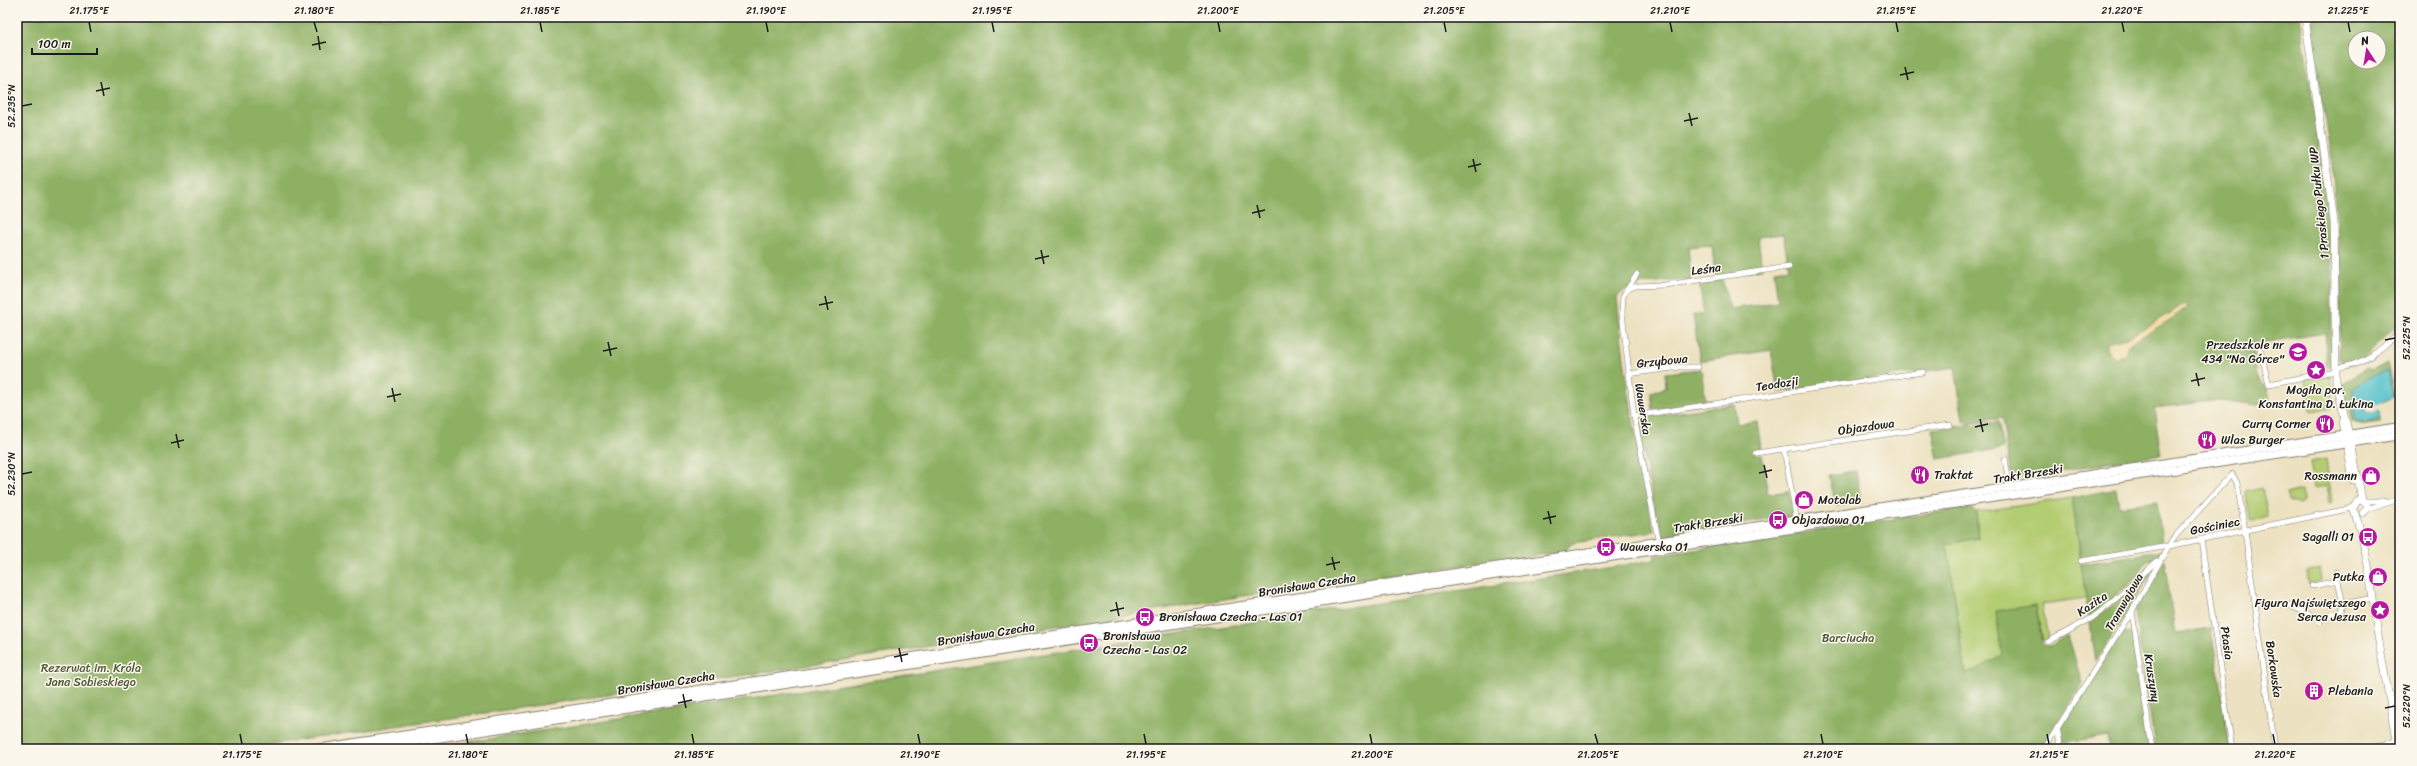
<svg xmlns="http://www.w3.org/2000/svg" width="2417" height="766" viewBox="0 0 2417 766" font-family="Sriracha,sans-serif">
<rect width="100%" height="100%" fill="#fbf7ec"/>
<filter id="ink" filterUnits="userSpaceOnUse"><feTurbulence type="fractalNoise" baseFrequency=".025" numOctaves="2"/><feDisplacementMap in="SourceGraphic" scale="8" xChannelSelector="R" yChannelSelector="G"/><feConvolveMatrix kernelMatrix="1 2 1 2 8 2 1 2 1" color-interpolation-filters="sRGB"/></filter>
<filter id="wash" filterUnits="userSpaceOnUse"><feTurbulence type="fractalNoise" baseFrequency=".012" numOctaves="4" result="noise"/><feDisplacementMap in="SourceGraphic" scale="16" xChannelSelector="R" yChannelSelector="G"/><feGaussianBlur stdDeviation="0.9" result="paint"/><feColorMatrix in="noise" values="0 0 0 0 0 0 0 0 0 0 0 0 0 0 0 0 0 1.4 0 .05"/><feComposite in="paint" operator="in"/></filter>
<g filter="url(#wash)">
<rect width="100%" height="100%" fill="#ece1c0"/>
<g fill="#b3cd72" stroke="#687447">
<polygon points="2330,375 2332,378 2332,408 2311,411 2305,380"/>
<polygon points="2326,459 2332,502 2329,503 2326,486 2314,488 2310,462"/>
<polygon points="2262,488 2268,517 2251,521 2245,492"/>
<polygon points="2302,490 2303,501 2299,504 2288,501 2287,494"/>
<polygon points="2072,498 2086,598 2042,604 2048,639 2042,640 2036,605 2002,656 1966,675 1946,543 1978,538 1976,512"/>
<polygon points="2320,568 2322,581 2309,584 2307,571"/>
</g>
<g fill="#8eb064" stroke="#556640" fill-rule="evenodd">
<path d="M17 17H2300L2327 199 2332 270 2331 368 2325 365 2326 333 2252 344 2258 381 2267 388 2270 401 2257 405 2220 400 2154 408 2161 455 2011 478 2002 418 1967 423 1963 421 1955 367 1778 392 1771 350 1700 361 1693 315 1704 313 1699 284 1722 279 1730 309 1778 302 1774 270 1789 268 1783 234 1758 237 1762 269 1715 276 1712 245 1688 247 1691 279C1672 282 1627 280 1617 298 1625 377 1637 453 1654 531L1573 543 1562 552 1275 591 793 668 239 749H17ZM2185 304 2188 308 2128 345 2107 343 2127 338Z"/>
<path d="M2308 17H2400V323L2361 361 2346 364 2339 359 2341 276 2331 151ZM2355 38H2379V62H2355Z"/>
<polygon points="2387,363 2395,397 2393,397 2387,371 2361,382 2356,423 2380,419 2380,422 2360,425 2352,423 2343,384 2367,368 2370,371"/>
<polygon points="1701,369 1706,403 1653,410 1651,392 1666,388 1665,373"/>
<polygon points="1734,404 1737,424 1757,421 1761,449 1754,450 1754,455 1762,454 1768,494 1789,491 1792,516 1663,536 1658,515 1655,513 1637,418"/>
<polygon points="1998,422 2004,448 1938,459 1932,429"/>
<polygon points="1856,471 1861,502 1836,506 1829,475"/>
<polygon points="2116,489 2119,506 2157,501 2162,543 2081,558 2072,498"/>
<polygon points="1971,507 1976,512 1978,538 1947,544 1966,675 2002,656 1996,611 2036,605 2042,644 2049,646 2068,635 2082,683 2041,749 423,749 1620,566 1654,560 1655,556"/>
<polygon points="2162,551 2156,559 2147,561 2140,571 2142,573 2089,618 2081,564"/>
<polygon points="2164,559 2175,633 2211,628 2230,749 2155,749 2135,611"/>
<polygon points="2149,572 2151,573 2096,661 2090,624"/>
<polygon points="2133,632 2150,749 2110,749 2108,736 2064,742 2061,728 2120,634"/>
</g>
<polygon fill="#eeda9e" stroke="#857b5d" points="2185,304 2188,308 2128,345 2125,354 2115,357 2106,349 2107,343 2127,338"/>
<polygon fill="#54c1cc" stroke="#386e74" points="2384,371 2387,371 2393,397 2374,406 2365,405 2365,413 2373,413 2379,410 2380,419 2357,423 2354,418 2353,389 2361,382"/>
</g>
<g filter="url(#ink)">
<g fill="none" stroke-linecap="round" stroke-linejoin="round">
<g stroke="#847e6e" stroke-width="6">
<g id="street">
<polyline points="1637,274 1623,296 1622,312 1634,416 1659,543"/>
<polyline points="1626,290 1636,286 1665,285 1789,267"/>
<polyline points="2260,349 2269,384 2335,371"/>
<path d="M2335 368C2364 365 2380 351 2400 331"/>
<polyline points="1628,374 1680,367 1698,367"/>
<polyline points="1634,416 1923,372"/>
<polyline points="1784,449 1797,522"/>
<polyline points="1756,453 1950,425"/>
<polyline points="2005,459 2010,489"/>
<polyline points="2364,501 2384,501"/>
<polyline points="2367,509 2400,499"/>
<polyline points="2201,539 2232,749"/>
<polyline points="2081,561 2169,546 2353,508"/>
<polyline points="2336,572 2343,604 2373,598"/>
<polyline points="2312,586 2338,581"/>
<polyline points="2255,603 2289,605 2319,619 2320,623"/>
<polyline points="2132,611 2152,749"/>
<polyline points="2319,619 2341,612 2343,604"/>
<polyline points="2048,642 2092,618 2108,606 2157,561"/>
<polyline points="2392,712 2400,710"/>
<polyline points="2057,728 2061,749"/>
<polyline points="2044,749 2132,611 2172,540 2232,474 2237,483 2245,531 2275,749"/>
<polyline points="2371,749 2397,739"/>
</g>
</g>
<g stroke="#847e6e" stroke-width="8">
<g id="secondary">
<polyline points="2305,17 2334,222 2336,381 2351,443 2362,500"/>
<polyline points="2343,422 2353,480"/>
<path d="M2363 513 2367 509V505L2362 500 2357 501 2353 508C2368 548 2372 593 2378 636 2384 674 2392 711 2399 749"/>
</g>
</g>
<g stroke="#847e6e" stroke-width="10">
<g id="primary">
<polyline points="317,749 2400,427"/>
<polyline points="365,749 2400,435"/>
</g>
</g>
<use href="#street" stroke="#fff" stroke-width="5"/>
<use href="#secondary" stroke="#fff" stroke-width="7"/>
<use href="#primary" stroke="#fff" stroke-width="8"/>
</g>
</g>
<path fill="none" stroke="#1c1c1c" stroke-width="1.5" d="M89 22 91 32M314 22 317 32M540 22 542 32M766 22 768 32M992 22 994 32M1218 22 1220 32M1444 22 1446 32M1670 22 1672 32M1896 22 1898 32M2122 22 2124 32M2348 22 2350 32M318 36 320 50M312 45 326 42M1905 67 1908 80M1900 75 1914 72M101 82 104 96M96 91 110 88M22 106 32 104M1689 113 1692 126M1684 121 1698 118M1473 159 1476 172M1468 167 1481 164M1257 205 1260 218M1252 213 1265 210M1041 250 1044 264M1035 259 1049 256M825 296 828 310M819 305 833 302M2385 340 2395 338M608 342 611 356M603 351 617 348M2196 373 2199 386M2191 381 2205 378M392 388 395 402M387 397 401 394M1980 419 1983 432M1975 427 1988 424M176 434 179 448M171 443 184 440M1764 465 1767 478M1759 473 1772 470M22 474 32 472M1548 511 1551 524M1543 519 1556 516M1332 557 1335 570M1326 565 1340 562M1116 602 1119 616M1110 611 1124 608M899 648 902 662M894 657 908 654M683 694 686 708M678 703 692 700M2385 708 2395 706M240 734 242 744M466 734 468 744M692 734 694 744M918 734 920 744M1144 734 1146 744M1370 734 1372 744M1595 734 1598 744M1821 734 1823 744M2047 734 2049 744M2273 734 2275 744"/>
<defs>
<g id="school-disc" transform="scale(1)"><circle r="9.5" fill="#b5179e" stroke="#fbf7ec"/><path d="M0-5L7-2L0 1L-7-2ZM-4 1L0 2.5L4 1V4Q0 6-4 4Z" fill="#fff"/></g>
<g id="sight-disc" transform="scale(1)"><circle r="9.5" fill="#b5179e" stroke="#fbf7ec"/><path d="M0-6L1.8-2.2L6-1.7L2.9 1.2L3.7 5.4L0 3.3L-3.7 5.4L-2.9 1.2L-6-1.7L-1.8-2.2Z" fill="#fff"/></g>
<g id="restaurant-disc" transform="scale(1)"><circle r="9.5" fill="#b5179e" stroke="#fbf7ec"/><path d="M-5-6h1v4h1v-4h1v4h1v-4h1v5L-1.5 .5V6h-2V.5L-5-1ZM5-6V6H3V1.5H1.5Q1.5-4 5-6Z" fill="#fff"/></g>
<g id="shop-disc" transform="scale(1)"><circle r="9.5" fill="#b5179e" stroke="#fbf7ec"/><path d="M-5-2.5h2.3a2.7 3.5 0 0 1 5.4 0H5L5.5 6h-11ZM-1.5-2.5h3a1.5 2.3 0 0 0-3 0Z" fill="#fff"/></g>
<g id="bus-disc" transform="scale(1)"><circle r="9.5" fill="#b5179e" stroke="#fbf7ec"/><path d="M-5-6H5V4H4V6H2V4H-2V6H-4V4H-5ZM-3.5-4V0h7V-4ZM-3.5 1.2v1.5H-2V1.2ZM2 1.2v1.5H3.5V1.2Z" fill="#fff"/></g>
<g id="building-disc" transform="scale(1)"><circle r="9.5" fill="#b5179e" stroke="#fbf7ec"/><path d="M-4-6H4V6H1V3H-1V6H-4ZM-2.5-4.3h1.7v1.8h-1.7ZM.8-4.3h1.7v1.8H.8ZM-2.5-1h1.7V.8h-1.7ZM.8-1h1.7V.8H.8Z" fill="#fff"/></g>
</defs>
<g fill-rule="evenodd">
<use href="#school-disc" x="2298" y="352"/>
<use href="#sight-disc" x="2316" y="370"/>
<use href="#restaurant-disc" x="2325" y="424"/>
<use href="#restaurant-disc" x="2207" y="440"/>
<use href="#restaurant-disc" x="1920" y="475"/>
<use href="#shop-disc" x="2371" y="476"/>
<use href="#shop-disc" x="1804" y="500"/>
<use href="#bus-disc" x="1778" y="520"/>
<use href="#bus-disc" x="2368" y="537"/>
<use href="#bus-disc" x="1606" y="547"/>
<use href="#shop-disc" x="2378" y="577"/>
<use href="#sight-disc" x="2380" y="610"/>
<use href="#bus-disc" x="1145" y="617"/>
<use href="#bus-disc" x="1089" y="643"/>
<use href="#building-disc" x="2314" y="691"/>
</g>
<g text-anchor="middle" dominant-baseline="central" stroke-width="3" stroke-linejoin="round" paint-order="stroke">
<g font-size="12" fill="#1c1c1c" stroke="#fbf7ec">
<text transform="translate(2319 203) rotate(-96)">1 Praskiego Pułku WP</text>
<text transform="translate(1706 269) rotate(-8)">Leśna</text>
<text transform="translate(1662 361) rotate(-6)">Grzybowa</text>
<text transform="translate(1777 384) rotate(-9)">Teodozji</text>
<text transform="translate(1643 409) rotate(81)">Wawerska</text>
<text transform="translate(1866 427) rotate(-8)">Objazdowa</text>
<text transform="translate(2028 474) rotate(-9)">Trakt Brzeski</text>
<text transform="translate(1708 523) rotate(-9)">Trakt Brzeski</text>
<text transform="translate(2215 526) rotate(-11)">Gościniec</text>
<text transform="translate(1307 585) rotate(-9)">Bronisława Czecha</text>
<text transform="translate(2124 602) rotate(-60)">Tramwajowa</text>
<text transform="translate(2092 604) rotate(-34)">Kazita</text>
<text transform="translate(986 634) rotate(-9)">Bronisława Czecha</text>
<text transform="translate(2227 643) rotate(82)">Ptasia</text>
<text transform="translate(2274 669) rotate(82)">Borkowska</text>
<text transform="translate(2152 678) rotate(81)">Kruszyny</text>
<text transform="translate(666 683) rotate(-9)">Bronisława Czecha</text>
</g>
<g font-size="12" fill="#1c1c1c" stroke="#fbf7ec" text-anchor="start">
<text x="2284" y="345" text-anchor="end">Przedszkole nr<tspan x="2284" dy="14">434 "Na Górce"</tspan></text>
<text x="2316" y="390" text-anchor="middle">Mogiła por.<tspan x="2316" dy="14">Konstantina D. Łukina</tspan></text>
<text x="2311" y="424" text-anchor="end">Curry Corner</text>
<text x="2221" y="440">Wlas Burger</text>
<text x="1934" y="475">Traktat</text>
<text x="2357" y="476" text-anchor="end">Rossmann</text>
<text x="1818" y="500">Motolab</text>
<text x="1792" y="520">Objazdowa 01</text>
<text x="2354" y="537" text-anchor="end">Sagalli 01</text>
<text x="1620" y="547">Wawerska 01</text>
<text x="2364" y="577" text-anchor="end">Putka</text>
<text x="2366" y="603" text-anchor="end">Figura Najświętszego<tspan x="2366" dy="14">Serca Jezusa</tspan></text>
<text x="1159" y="617">Bronisława Czecha - Las 01</text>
<text x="1103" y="636">Bronisława<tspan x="1103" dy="14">Czecha - Las 02</tspan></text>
<text x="2328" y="691">Plebania</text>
</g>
<g font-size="12" fill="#515a3a" stroke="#fbf7ec">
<text x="1848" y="638">Barciucha</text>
<text x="91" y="668">Rezerwat im. Króla<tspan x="91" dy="14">Jana Sobieskiego</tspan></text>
</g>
</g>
<rect width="2417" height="766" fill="none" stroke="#fbf7ec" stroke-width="44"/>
<g transform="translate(2367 50) rotate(348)"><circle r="19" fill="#fbf7ec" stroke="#a29f99"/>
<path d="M0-3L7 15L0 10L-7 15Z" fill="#b5179e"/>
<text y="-6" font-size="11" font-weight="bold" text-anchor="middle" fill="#1c1c1c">N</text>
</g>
<path d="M32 48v6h65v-6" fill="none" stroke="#1c1c1c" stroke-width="2"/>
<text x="38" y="48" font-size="12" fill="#1c1c1c" stroke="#fbf7ec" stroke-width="3" paint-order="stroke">100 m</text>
<rect x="22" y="22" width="2373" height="722" fill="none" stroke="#1c1c1c" stroke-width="1.5"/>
<g font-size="10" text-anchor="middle" fill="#1c1c1c">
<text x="89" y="14">21.175°E</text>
<text x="314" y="14">21.180°E</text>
<text x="540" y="14">21.185°E</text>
<text x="766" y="14">21.190°E</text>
<text x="992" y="14">21.195°E</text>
<text x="1218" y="14">21.200°E</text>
<text x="1444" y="14">21.205°E</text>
<text x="1670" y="14">21.210°E</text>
<text x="1896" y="14">21.215°E</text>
<text x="2122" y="14">21.220°E</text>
<text x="2348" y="14">21.225°E</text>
<text transform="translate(11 106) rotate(-90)" y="4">52.235°N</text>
<text transform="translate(2406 338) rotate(-90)" y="4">52.225°N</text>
<text transform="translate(11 474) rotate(-90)" y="4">52.230°N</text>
<text transform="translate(2406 706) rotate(-90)" y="4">52.220°N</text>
<text x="242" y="758">21.175°E</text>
<text x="468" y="758">21.180°E</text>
<text x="694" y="758">21.185°E</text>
<text x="920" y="758">21.190°E</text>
<text x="1146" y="758">21.195°E</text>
<text x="1372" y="758">21.200°E</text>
<text x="1598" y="758">21.205°E</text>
<text x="1823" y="758">21.210°E</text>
<text x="2049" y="758">21.215°E</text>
<text x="2275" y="758">21.220°E</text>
</g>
</svg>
